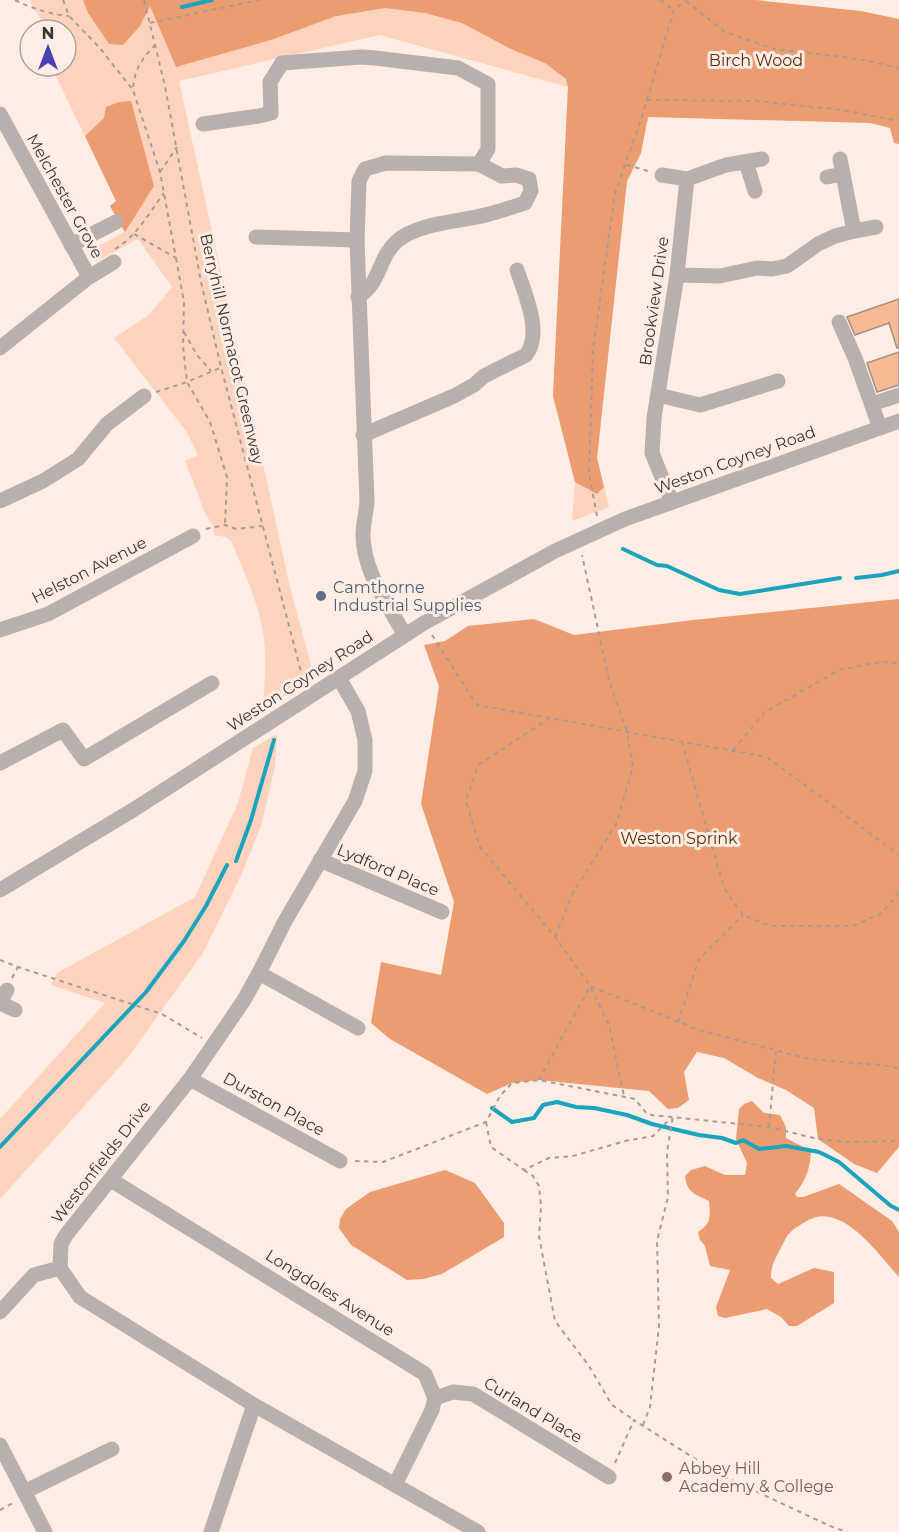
<svg xmlns="http://www.w3.org/2000/svg" width="899" height="1532" viewBox="0 0 899 1532" font-family="Montserrat,sans-serif">
<rect width="100%" height="100%" fill="#fdede4"/>
<g fill="#fdd3be">
<path d="M32 0H644L648 117 641 153 627 181 597 458 609 507 572 521 575 482 553 396 568 87 380 35 179 81 290 587 313 673 263 705C264 688 266 670 265 653 264 614 246 576 231 541L225 537 214 535 213 526 205 513 185 461 198 455 186 431 114 338 150 314 172 287 138 239 96 262 90 251 124 232 110 206 116 201 51 66H66V30H33L41 19 30 2Z"/>
<polygon points="277,734 275,766 262,823 243,871 203,953 126,1060 0,1199 0,1119 105,1003 51,985 57,973 195,897 238,803 253,748"/>
</g>
<g fill="#ec9c71">
<polygon points="83,0 756,0 861,11 899,19 899,144 894,143 890,128 870,123 648,117 641,153 627,181 597,458 604,487 597,494 575,482 553,396 568,87 566,79 545,63 513,50 462,23 425,13 385,8 336,16 271,40 176,67 150,6 140,26 123,45 109,44 88,13"/>
<polygon points="131,101 154,186 125,232 110,206 116,201 85,136 104,118 106,107 119,102"/>
<polygon points="899,599 899,1147 877,1173 854,1164 818,1139 814,1108 786,1090 758,1078 724,1058 697,1052 684,1072 689,1100 678,1108 668,1109 649,1091 539,1080 512,1083 487,1094 390,1039 371,1023 381,962 441,975 454,902 421,804 439,686 424,645 445,641 468,626 534,619 574,635 693,620"/>
<path d="M752 1101 764 1113 780 1115 786 1127V1138L811 1151C810 1169 806 1180 795 1194L797 1197H803L839 1184 892 1221 899 1232V1277C878 1254 840 1198 805 1222 797 1227 789 1231 785 1240 779 1252 770 1265 771 1278L778 1284 814 1268 834 1272V1303L797 1326H789L781 1317 767 1309 725 1318 718 1316 716 1307 730 1270 710 1266 705 1246 700 1240 698 1232C712 1223 710 1217 709 1201 695 1194 687 1193 685 1176L691 1170 705 1166 725 1175H745L747 1163 736 1139 739 1109 744 1104Z"/>
<polygon points="445,1170 475,1183 504,1223 504,1237 442,1274 423,1279 407,1280 351,1245 339,1228 340,1219 346,1209 370,1192"/>
</g>
<g fill="none" stroke-linecap="round" stroke-linejoin="round">
<g stroke="#19a3bc" stroke-width="4">
<polyline points="182,7 212,0"/>
<polyline points="623,549 657,565 667,566 719,590 740,594 840,578"/>
<polyline points="856,578 882,575 899,571"/>
<polyline points="236,861 251,820 274,740"/>
<polyline points="492,1108 512,1122 534,1118 543,1105 557,1102 576,1107 594,1108 627,1115 652,1124 699,1135 722,1138 736,1143 743,1140 759,1149 786,1146 819,1152 839,1162 891,1206 899,1210"/>
<polyline points="0,1147 146,992 184,941 206,906 227,865"/>
</g>
</g>
<g fill="#f8ba92" stroke="#a18f84" stroke-width="1.5">
<polygon points="899,299 899,348 897,348 889,323 855,335 847,317"/>
<polygon points="899,352 899,385 877,392 867,363"/>
</g>
<g fill="none" stroke-linecap="round" stroke-linejoin="round">
<g stroke="#a79b94" stroke-width="2" stroke-dasharray="4.5 4.5" stroke-linecap="butt">
<path d="M15 0C33 9 50 14 69 16"/>
<polyline points="63,0 69,16 99,47 133,90"/>
<polyline points="144,0 165,86 201,282 221,367 304,683"/>
<polyline points="660,0 674,10"/>
<polyline points="686,1 725,32 775,49 859,59 899,68"/>
<polyline points="150,23 259,0"/>
<polyline points="647,100 755,101 843,110 899,121"/>
<polyline points="648,171 627,165 626,162 640,123 674,10 685,1"/>
<polyline points="160,172 177,147"/>
<path d="M134 234 176 258 160 172 133 90C134 69 142 59 155 45"/>
<path d="M115 249C137 236 149 213 164 193"/>
<polyline points="176,258 184,302 183,346 187,382 210,422 227,477 225,525"/>
<polyline points="184,332 197,355 211,371"/>
<polyline points="156,392 187,382 220,368"/>
<polyline points="597,516 589,473 593,350 615,193 626,162"/>
<polyline points="206,529 225,525 236,529 262,526"/>
<polyline points="432,635 477,705 767,757 899,855"/>
<polyline points="550,718 478,765 466,801 480,847 555,937 590,986 609,1025 624,1096"/>
<polyline points="682,742 724,888 743,915 770,926 853,926 882,913 899,893"/>
<polyline points="733,750 765,712 839,670 880,662 899,663"/>
<polyline points="555,937 573,893 616,824 633,767 627,732 609,680 582,555"/>
<polyline points="0,960 18,967 162,1014 202,1038"/>
<polyline points="12,978 18,967"/>
<polyline points="678,1022 699,959 743,915"/>
<polyline points="539,1080 590,986 699,1030 809,1059 889,1066 899,1069"/>
<polyline points="486,1122 491,1147 524,1170 549,1158 573,1156 625,1141 653,1136 671,1118"/>
<polyline points="769,1127 776,1050"/>
<polyline points="355,1161 383,1162 486,1122 500,1096 512,1083 539,1080 635,1099 647,1114 652,1115 769,1127 818,1139 845,1142 899,1141"/>
<polyline points="524,1170 533,1176 539,1186 541,1206 539,1236 555,1321 589,1366 612,1405 634,1420"/>
<polyline points="643,1425 650,1407 659,1326 657,1241 668,1197 667,1152 673,1116"/>
<polyline points="615,1463 634,1420 719,1474 830,1526 847,1532"/>
<polyline points="0,1510 13,1503"/>
</g>
<g stroke="#b9afad" stroke-width="15">
<polyline points="0,114 89,277"/>
<path d="M203 124 259 116 271 113 270 82 282 63 361 57 375 58 458 68 488 84V149L479 164 386 163 365 169 359 181 357 240 367 502C366 513 363 525 363 535 363 571 388 605 405 635"/>
<polyline points="746,162 755,191"/>
<polyline points="662,175 687,179"/>
<polyline points="827,177 843,174"/>
<polyline points="854,231 876,227"/>
<polyline points="256,237 357,240"/>
<polyline points="71,245 116,222"/>
<polyline points="677,275 720,276 757,268 772,269 787,266 818,244 835,236 854,231 840,159"/>
<path d="M358 297C381 283 378 258 397 241 419 222 462 222 489 214 501 211 513 207 525 203L531 191 529 179 516 175 502 176 479 164"/>
<polyline points="839,322 855,358 880,428"/>
<polyline points="0,348 89,277 114,262"/>
<polyline points="658,395 700,405 778,381"/>
<polyline points="872,404 899,395"/>
<path d="M363 435 454 396 474 385 484 376 526 355C543 333 525 294 517 270"/>
<polyline points="0,501 43,481 78,459 107,424 144,396"/>
<polyline points="672,502 652,453 654,418 677,275 687,179 726,165 762,159"/>
<polyline points="0,630 48,614 193,536"/>
<polyline points="339,678 358,711 365,740 365,771 355,801 284,923 259,973 244,1000 190,1079 66,1235 61,1244 60,1268 80,1297 254,1405 478,1532"/>
<polyline points="0,763 63,730 84,759 212,683"/>
<polyline points="320,860 442,912"/>
<polyline points="0,890 133,810 424,623 555,551 625,519 899,421"/>
<polyline points="259,973 358,1028"/>
<polyline points="0,1003 15,1010"/>
<polyline points="0,1003 7,990"/>
<polyline points="190,1079 340,1161"/>
<polyline points="111,1180 425,1374 435,1398 432,1410 395,1485"/>
<polyline points="0,1312 34,1275 60,1268"/>
<polyline points="435,1398 453,1392 473,1394 609,1477"/>
<polyline points="0,1445 45,1532"/>
<polyline points="24,1492 112,1449"/>
<polyline points="211,1532 254,1405"/>
</g>
</g>
<circle fill="#5c6f8a" stroke="#fdede4" stroke-width="2" cx="321" cy="596" r="6"/>
<circle fill="#8d6e63" stroke="#fdede4" stroke-width="2" cx="667" cy="1477" r="6"/>
<g text-anchor="middle" dominant-baseline="central" stroke-width="6" stroke-linejoin="round" paint-order="stroke">
<g font-size="16" fill="#602d0e" stroke="#fdede4">
<text x="756" y="60">Birch Wood</text>
<text x="679" y="838">Weston Sprink</text>
</g>
<g font-size="16" fill="#3c3430" stroke="#fdede4">
<text transform="translate(65 196) rotate(61)">Melchester Grove</text>
<text transform="translate(654 301) rotate(-82)">Brookview Drive</text>
<text transform="translate(232 349) rotate(77)">Berryhill Normacot Greenway</text>
<text transform="translate(735 460) rotate(-20)">Weston Coyney Road</text>
<text transform="translate(89 570) rotate(-27)">Helston Avenue</text>
<text transform="translate(300 681) rotate(-33)">Weston Coyney Road</text>
<text transform="translate(388 870) rotate(23)">Lydford Place</text>
<text transform="translate(274 1104) rotate(29)">Durston Place</text>
<text transform="translate(101 1162) rotate(-52)">Westonfields Drive</text>
<text transform="translate(330 1293) rotate(32)">Longdoles Avenue</text>
<text transform="translate(533 1410) rotate(31)">Curland Place</text>
</g>
<g font-size="16" fill="#4e5e75" stroke="#fdede4" text-anchor="start">
<text x="333" y="587">Camthorne<tspan x="333" dy="18">Industrial Supplies</tspan></text>
</g>
<g font-size="16" fill="#785e54" stroke="#fdede4" text-anchor="start">
<text x="679" y="1468">Abbey Hill<tspan x="679" dy="18">Academy &amp; College</tspan></text>
</g>
</g>
<g transform="translate(48 48)"><circle r="28" fill="#fdede4" stroke="#b0a39c" stroke-width="1.5"/>
<path d="M0-4.5L10 22L0 15L-10 22Z" fill="#4841b7"/>
<text y="-9" font-size="16" font-weight="bold" text-anchor="middle" fill="#3c3430">N</text>
</g>
</svg>
